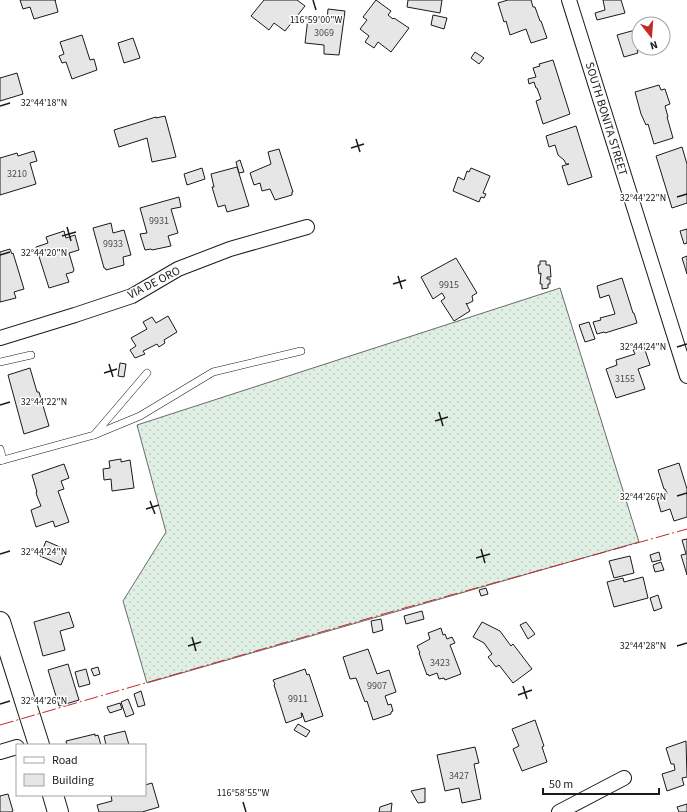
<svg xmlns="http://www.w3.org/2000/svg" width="687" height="812" viewBox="0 0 687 812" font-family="'Source Sans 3',sans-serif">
<defs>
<pattern id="grass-dots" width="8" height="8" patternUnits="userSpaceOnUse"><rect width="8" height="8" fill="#e0efe3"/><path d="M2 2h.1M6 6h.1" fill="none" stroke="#c0ccc2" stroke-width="1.8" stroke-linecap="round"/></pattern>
</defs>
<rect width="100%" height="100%" fill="#fff"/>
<polygon fill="url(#grass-dots)" stroke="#6a6a6a" points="560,288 639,542 147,683 123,601 166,532 137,425"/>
<g fill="#e6e6e6" stroke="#1a1a1a">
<polygon points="20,0 56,0 55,0 58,12 34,19 30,7 23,9"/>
<polygon points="264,0 297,0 305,6 285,31 274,23 269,30 251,16"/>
<polygon points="376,0 391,11 388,15 393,19 394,18 409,28 391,52 378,42 374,48 365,42 369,36 360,29 367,20 363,17"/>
<polygon points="408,0 442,0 440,13 407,7"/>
<polygon points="508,0 531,0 533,7 535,7 540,21 541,21 547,38 531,43 526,29 510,35 506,21 504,22 498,3"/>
<polygon points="603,0 621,0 625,13 597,20 595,13 605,10"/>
<polygon points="328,9 345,11 339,55 324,54 324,45 305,43 308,18 327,20"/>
<polygon points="433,15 447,18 444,29 431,25"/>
<polygon points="639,29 639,48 643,48 637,50 638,53 624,57 617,35"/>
<polygon points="82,35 90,60 94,59 97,70 72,79 66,62 62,63 59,56 64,54 60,42"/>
<polygon points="133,38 140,58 124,63 118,43"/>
<polygon points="475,52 484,58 479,64 471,58"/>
<polygon points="553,60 570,114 543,124 536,101 541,99 537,88 536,88 534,82 529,84 528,79 536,77 533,68 540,66 539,64"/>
<polygon points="17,73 23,94 0,101 0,78"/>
<polygon points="659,85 661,90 665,89 670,104 665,106 668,117 667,117 673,138 654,144 648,124 646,125 641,114 635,92"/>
<polygon points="165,116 176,157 152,162 147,138 119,147 114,130 156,117 156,118"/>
<polygon points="576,126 592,177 568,185 562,166 569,164 566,164 564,160 558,155 555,145 549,147 546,136"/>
<polygon points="682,147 687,164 687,203 672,208 656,156"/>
<polygon points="279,149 293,192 292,192 292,195 275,200 270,189 262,191 260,183 254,185 250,173 271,164 268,152"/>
<polygon points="34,151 37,161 30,163 36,184 0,195 0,158 17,153 18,156"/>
<polygon points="240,160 244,172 239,173 236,162"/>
<polygon points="237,167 249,206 227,212 225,205 218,207 212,187 214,187 211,174"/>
<polygon points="202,168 205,179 187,185 184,174"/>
<polygon points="471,168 490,176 483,193 486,194 484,198 481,197 479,202 453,191 458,177 464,180 467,171 469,172"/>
<polygon points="179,197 181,207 171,209 178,233 168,236 171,246 152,250 151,249 145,250 140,234 147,233 140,208"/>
<polygon points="111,223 113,233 124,230 131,255 123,257 124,265 106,270 105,268 104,268 93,228"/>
<polygon points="687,229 687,243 684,244 680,231"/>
<polygon points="64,231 66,238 75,235 79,250 69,253 74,270 73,272 66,274 69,282 49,288 36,247 48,243 46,237"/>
<polygon points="10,249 12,254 13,253 24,289 14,292 16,298 0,302 0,252"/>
<polygon points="687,256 687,274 682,258"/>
<polygon points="456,258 477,293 472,296 473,301 467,304 466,303 470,311 454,321 441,301 445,298 442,293 433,299 421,277"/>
<polygon points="540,261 546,261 546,265 550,265 551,277 547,277 547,279 550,279 550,284 548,284 548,288 542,289 542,284 540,284 541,273 539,274 538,265 540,265"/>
<polygon points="622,278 633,313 634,313 637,323 605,333 604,332 597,334 593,322 601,320 600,318 615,314 609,295 600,298 597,286"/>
<polygon points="168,316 177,332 164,340 165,343 159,347 157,344 143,351 145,354 135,358 130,350 136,346 131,338 147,329 143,322 152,317 156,323"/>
<polygon points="589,322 595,339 585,342 579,325"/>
<polygon points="644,347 650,365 638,369 645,389 616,398 606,369 617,365 616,360 635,354 633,350"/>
<polygon points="120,363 126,364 124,377 118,376"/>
<polygon points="30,368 37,392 39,392 49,426 24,434 8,375"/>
<polygon points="121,459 121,462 130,460 134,488 112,491 111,479 104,480 103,469 110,468 109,461"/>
<polygon points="679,463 687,489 687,517 674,521 670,509 661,512 657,498 666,495 667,493 665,489 664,489 658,470"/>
<polygon points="64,464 69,478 61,481 64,489 58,491 69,522 55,527 53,521 36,527 31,510 41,506 37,496 36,492 37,492 32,475"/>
<polygon points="687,539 687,575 681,555 686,554 682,540"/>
<polygon points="46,541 67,550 61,565 40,556"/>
<polygon points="659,552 661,560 652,562 650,555"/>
<polygon points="630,556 634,573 614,578 609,561"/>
<polygon points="661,562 664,570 655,572 653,565"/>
<polygon points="643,577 648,598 614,607 607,582 623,578 624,582"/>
<polygon points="486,588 488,594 481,596 479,590"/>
<polygon points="658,595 662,608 654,611 650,598"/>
<polygon points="422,611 424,619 406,624 404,616"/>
<polygon points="69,612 74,627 60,631 65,650 43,656 34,622"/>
<polygon points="381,619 383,630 373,633 371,621"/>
<polygon points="482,622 500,631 511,646 513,644 532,669 513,683 499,665 496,667 488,657 492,654 484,643 473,637"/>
<polygon points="526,622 535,634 528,639 520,625"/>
<polygon points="441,628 443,635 445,634 447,639 452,637 455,643 450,645 461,674 445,680 444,678 439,679 437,673 429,676 428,674 427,675 419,653 420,653 417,646 430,639 428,633"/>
<polygon points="368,649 377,674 389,670 396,692 385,696 388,705 391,704 393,711 391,712 391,714 373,720 367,701 365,702 356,678 350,679 343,657"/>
<polygon points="68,664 79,700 59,706 48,670"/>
<polygon points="98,667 100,674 94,676 91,669"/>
<polygon points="86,669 90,684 79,687 75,672"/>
<polygon points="305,669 307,675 309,674 323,716 305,722 302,713 301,713 302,717 286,723 274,685 275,684 273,680"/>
<polygon points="141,691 145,705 138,707 134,694"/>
<polygon points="128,699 134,714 126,717 121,702"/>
<polygon points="120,703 122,709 110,713 107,707"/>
<polygon points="535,720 544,746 542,747 547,762 522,771 513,749 519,746 512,729"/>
<polygon points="298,724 310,731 306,737 294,730"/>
<polygon points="125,731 129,745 106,745 104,736"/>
<polygon points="95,734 95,736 98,735 101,745 67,745 66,741"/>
<polygon points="686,741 687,777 682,778 684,785 667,791 662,774 675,770 674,764 671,764 666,748"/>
<polygon points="475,747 479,763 474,764 481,799 462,803 459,788 445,791 437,755"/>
<polygon points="152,783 159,807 142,812 99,812 97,805 112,801 111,795 145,795 145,785"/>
<polygon points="425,788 425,802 418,803 411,791"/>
<polygon points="8,794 13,811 11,812 0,812 0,796"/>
<polygon points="392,803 391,812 379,812 380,807"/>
<polygon points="687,804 687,812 679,812 677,807"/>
</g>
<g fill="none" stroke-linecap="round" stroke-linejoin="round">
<g stroke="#1a1a1a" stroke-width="8">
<g id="lane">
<polyline points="0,362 31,355"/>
<polyline points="94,435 140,416 213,372 301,351"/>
<polyline points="0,449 3,460"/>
<polyline points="0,461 94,435 147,373"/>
</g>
</g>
<g stroke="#1a1a1a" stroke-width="16">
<g id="street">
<polyline points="569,0 687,376"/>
<polyline points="0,338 75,315 132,296 178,269 230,249 307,227"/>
<polyline points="0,752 17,747"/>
<polyline points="559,812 624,778"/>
</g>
</g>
<g stroke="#1a1a1a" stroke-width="22">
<g id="secondary">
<polyline points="0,622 39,745"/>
<polyline points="53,795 58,812"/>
</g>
</g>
<use href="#lane" stroke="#fff" stroke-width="7"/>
<use href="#street" stroke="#fff" stroke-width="14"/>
<use href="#secondary" stroke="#fff" stroke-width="20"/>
<polyline stroke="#c62828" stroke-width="1" stroke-dasharray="14 3 2 3" stroke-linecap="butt" points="0,725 394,611 687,529"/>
</g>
<path fill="none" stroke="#1a1a1a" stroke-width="1.5" d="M313 0 316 10M0 106 10 103M356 139 360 152M351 148 364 144M677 197 687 194M67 227 71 241M62 236 76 232M0 255 10 252M398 276 402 289M393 284 406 280M677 347 687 344M109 364 113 377M104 373 117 369M0 405 10 402M439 412 443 426M435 421 448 417M677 496 687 493M150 501 155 514M146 509 159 505M481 549 485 563M0 554 10 551M476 558 490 554M192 637 196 651M188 646 201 642M677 646 687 643M523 686 527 699M518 695 532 690M0 704 10 701M243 802 246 812"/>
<g text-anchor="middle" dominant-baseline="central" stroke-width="3" stroke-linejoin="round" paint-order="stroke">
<g font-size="10" fill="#4d4d4d">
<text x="324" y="33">3069</text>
<text x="17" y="174">3210</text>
<text x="159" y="221">9931</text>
<text x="113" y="244">9933</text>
<text x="449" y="285">9915</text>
<text x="625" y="379">3155</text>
<text x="440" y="663">3423</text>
<text x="377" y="686">9907</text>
<text x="298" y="699">9911</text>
<text x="459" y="776">3427</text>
</g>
<g font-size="12" fill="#1a1a1a" stroke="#fff">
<text transform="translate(606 119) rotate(73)">SOUTH BONITA STREET</text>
<text transform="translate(154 283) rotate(-27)">VIA DE ORO</text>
</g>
</g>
<g font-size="10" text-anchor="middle" fill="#1a1a1a" stroke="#fff" stroke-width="3" stroke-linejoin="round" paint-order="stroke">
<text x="316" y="23">116°59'00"W</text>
<text x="44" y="106">32°44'18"N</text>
<text x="643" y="201">32°44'22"N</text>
<text x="44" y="256">32°44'20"N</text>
<text x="643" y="350">32°44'24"N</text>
<text x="44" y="405">32°44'22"N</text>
<text x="643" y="500">32°44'26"N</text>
<text x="44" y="555">32°44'24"N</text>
<text x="643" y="649">32°44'28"N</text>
<text x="44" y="704">32°44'26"N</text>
<text x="243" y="796">116°58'55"W</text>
</g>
<rect x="16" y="744" width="130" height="52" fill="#ffffff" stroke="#a3a3a3"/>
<rect x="24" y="757" width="20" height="6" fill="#ffffff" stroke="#a3a3a3"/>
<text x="52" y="764" font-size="12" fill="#1a1a1a">Road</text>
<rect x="24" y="774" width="20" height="12" fill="#e6e6e6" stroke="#a3a3a3"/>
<text x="52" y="784" font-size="12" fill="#1a1a1a">Building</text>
<g transform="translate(651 36) rotate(163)"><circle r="19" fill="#ffffff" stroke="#a3a3a3"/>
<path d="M0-3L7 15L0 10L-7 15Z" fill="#c62828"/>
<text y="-6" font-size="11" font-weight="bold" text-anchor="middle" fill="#1a1a1a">N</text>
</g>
<path d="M543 788v6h116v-6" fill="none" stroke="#1a1a1a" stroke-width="2"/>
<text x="549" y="788" font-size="12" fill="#1a1a1a" stroke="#ffffff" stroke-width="3" paint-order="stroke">50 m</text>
</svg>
